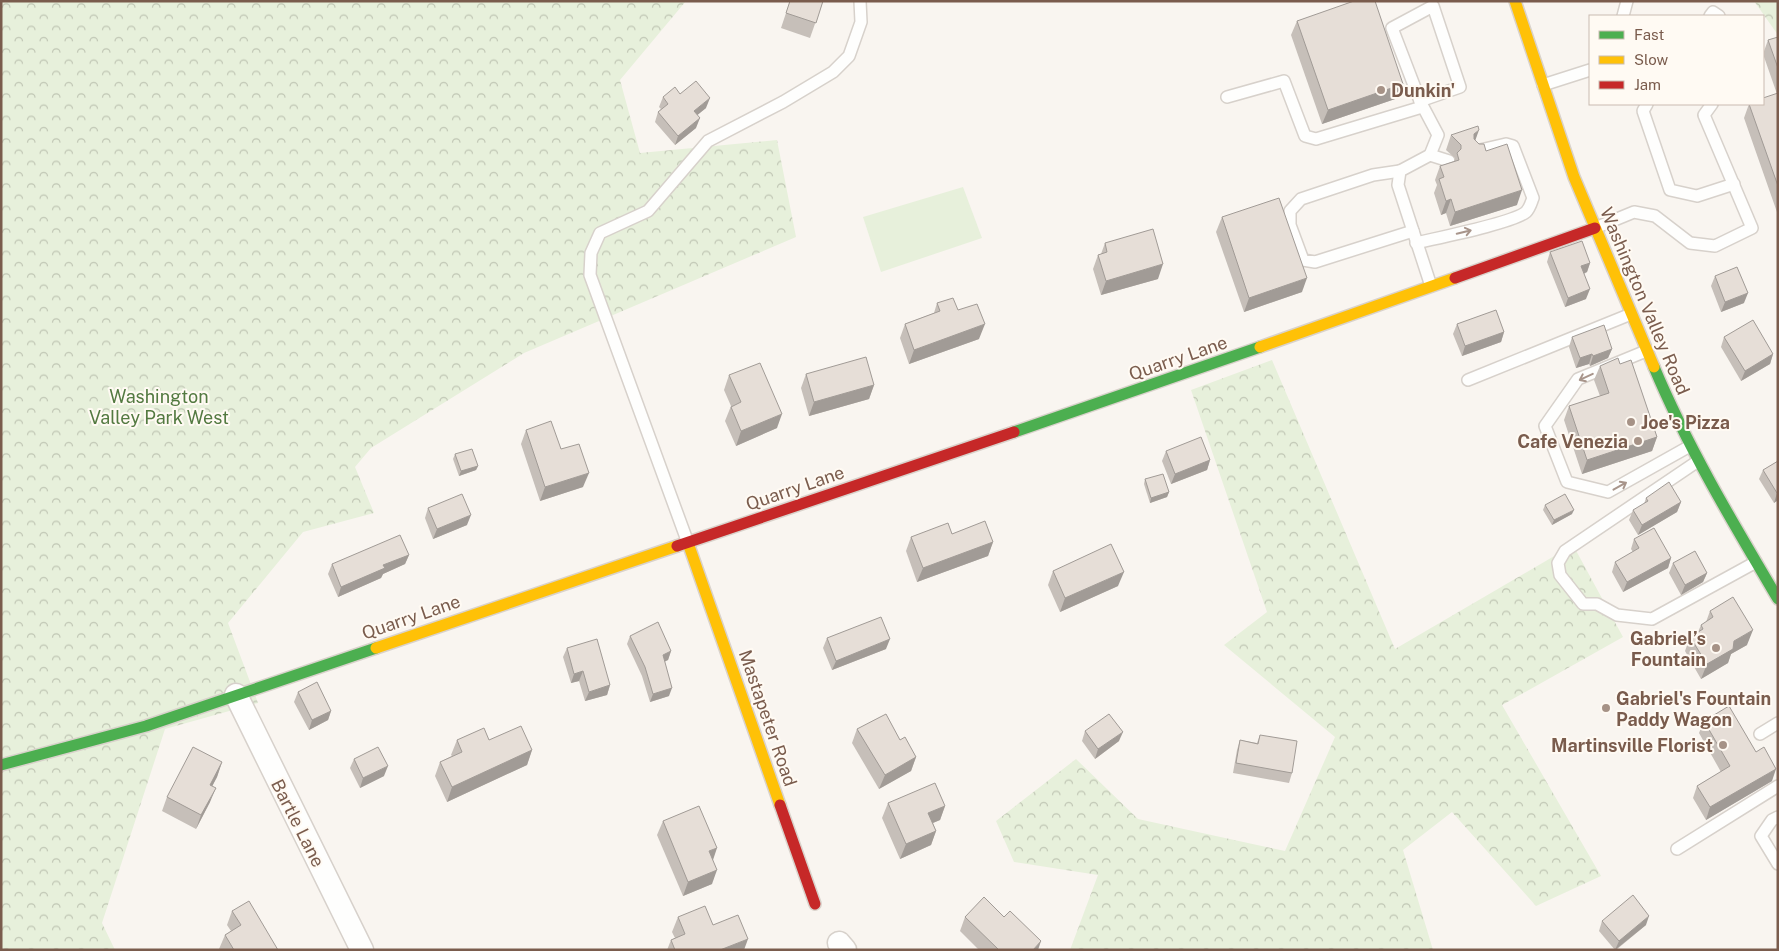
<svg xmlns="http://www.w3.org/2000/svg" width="1779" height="951" viewBox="0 0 1779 951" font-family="'Public Sans',sans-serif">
<defs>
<pattern id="forest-crowns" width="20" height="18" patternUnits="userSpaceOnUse" patternTransform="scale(1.25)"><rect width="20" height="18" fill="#e7f0db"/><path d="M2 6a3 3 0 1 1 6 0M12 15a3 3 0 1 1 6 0" fill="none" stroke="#c0c6b4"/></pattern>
</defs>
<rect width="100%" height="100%" fill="#f9f5f0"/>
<g fill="url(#forest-crowns)">
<polygon points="1,1 686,1 620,80 640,153 777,140 796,237 524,353 371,448 355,467 374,513 303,532 228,623 258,703 165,729 102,923 115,950 1,950"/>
<polygon points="1755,1 1778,1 1778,35 1754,1"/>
<polygon points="1272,360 1395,649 1573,545 1623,637 1502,705 1601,876 1536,906 1452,812 1403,850 1433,950 1070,950 1098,875 1014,862 996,821 1076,759 1138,819 1285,851 1335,737 1224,645 1267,612 1191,390"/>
</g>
<polygon fill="#e7f0db" points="963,187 982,238 881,272 863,217"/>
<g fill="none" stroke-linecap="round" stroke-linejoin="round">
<g stroke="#d7d1cb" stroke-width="14">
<g id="lane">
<polygon points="1433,6 1460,87 1420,101 1392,28"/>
<polyline points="1623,16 1627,1"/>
<polyline points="1710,16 1713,12 1719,16"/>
<polyline points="1543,85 1590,70"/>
<polyline points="1227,97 1284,81 1305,136 1316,139 1422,107"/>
<polyline points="1420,101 1438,135 1430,155 1400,171 1398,185 1431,286"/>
<polyline points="1647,104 1643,111 1670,190 1697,196 1734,184"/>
<polyline points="1430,155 1449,161"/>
<polyline points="1400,171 1373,175 1301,199 1290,211 1290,225 1303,260 1315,262 1413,231"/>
<polyline points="1595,228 1634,212 1655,216 1690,243 1715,246 1752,228 1704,115 1712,104"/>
<path d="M1416 243C1437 238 1513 223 1526 212 1530 208 1531 203 1533 198L1513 146 1506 144 1476 151"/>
<polyline points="1646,351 1578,379 1545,426 1567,482 1608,492 1690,446"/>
<polyline points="1468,380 1631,314"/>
<polyline points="1698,461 1565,551 1558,563 1560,575 1583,604 1597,604 1617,615 1652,619 1756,562"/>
<polyline points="688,543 590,275 591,253 600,233 648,211 708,141 783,102 833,72 849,56 861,22 860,1"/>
<polyline points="1760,734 1778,723"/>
<polyline points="1778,817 1772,820 1761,836 1778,864"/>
<polyline points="1677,849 1778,786"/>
</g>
</g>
<g stroke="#d7d1cb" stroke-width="25">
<g id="street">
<polyline points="236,695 362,950"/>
<polyline points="839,943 845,950"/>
</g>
</g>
<g stroke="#d9d2cb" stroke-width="14">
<g id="fast">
<path d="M1654 367C1688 448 1733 523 1778 599"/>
<polyline points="1014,432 1260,347"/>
<polyline points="1,765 146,726 376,648"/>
</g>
</g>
<g stroke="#d9d2cb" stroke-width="14">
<g id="slow">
<polyline points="1515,1 1574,177 1654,367"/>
<polyline points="1260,347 1455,278"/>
<polyline points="688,543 780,805"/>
<polyline points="376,648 677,546"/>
</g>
</g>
<g stroke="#d9d2cb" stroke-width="14">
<g id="jam">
<polyline points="1455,278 1595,228"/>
<polyline points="677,546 1014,432"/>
<polyline points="780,805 815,904"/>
</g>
</g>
<use href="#lane" stroke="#fefefd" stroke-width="11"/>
<use href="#street" stroke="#fefefd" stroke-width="22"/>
<use href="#fast" stroke="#4caf50" stroke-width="11"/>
<use href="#slow" stroke="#ffc107" stroke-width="11"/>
<use href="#jam" stroke="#c62828" stroke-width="11"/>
</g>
<g fill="#c6bfb9">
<polygon points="790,1 823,1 810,38 781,28"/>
<polygon points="1297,21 1398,98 1322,124 1291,35"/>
<polygon points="1778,37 1778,215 1744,118 1749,104 1777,94 1763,54 1768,40"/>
<polygon points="680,94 706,108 697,115 696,128 675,145 655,122 658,112 661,109 659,107 663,97"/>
<polygon points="1451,135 1475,140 1486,151 1517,205 1450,226 1446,213 1441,215 1434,193 1437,185 1435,180 1440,166 1454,161 1455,158 1446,150"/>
<polygon points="1222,217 1302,292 1244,312 1216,232"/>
<polygon points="1105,243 1158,279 1101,295 1093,269 1098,255 1101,254"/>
<polygon points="1550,252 1590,263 1587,272 1584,274 1586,299 1565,307 1547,262"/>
<polygon points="1715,276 1744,303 1721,312 1711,286"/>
<polygon points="937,303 958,310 979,339 909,364 900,338 905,324 934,313"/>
<polygon points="1457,324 1504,332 1501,342 1462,356 1453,334"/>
<polygon points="1572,337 1612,349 1608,358 1590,366 1589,364 1576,368 1569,347"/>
<polygon points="1724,337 1773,354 1770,364 1741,381 1721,347"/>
<polygon points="1620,364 1657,437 1652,451 1582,474 1564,420 1569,406 1600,396 1594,380 1600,366"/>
<polygon points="806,374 874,385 869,399 809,416 801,388"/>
<polygon points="729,375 777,428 736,446 725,421 731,406 724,390"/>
<polygon points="526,430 583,487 540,501 521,444"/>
<polygon points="1166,451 1210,460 1207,470 1171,484 1162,461"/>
<polygon points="455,454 478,466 476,470 459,476 453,459"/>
<polygon points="1778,461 1778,500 1774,503 1759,479 1763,470"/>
<polygon points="1145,479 1169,492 1167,497 1150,503 1144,484"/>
<polygon points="1646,498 1681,502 1677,512 1638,535 1629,520 1633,510 1644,504"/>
<polygon points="1545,505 1572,514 1552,525 1543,510"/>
<polygon points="428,508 467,525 433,539 425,518"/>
<polygon points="952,534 993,542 988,556 917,582 906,551 911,537"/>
<polygon points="1634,539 1671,558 1668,568 1623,592 1612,572 1615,562 1633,552 1631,549"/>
<polygon points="409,555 405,564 383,574 381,578 338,597 328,574 332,564"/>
<polygon points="1673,563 1707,573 1703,582 1681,595 1669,573"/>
<polygon points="1053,571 1118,586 1060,612 1048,585"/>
<polygon points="1710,611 1747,645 1731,654 1728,663 1701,679 1685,651 1690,637 1698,632 1701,625 1706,622"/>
<polygon points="630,636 671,651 668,660 664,661 669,696 650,702 642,676 627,644"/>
<polygon points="827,638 886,649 832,670 823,648"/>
<polygon points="567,648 610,685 607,695 585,701 579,681 571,683 563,657"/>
<polygon points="298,692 331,711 328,720 309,730 294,702"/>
<polygon points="1704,721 1772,781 1706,820 1693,798 1697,786 1721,772 1699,733"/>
<polygon points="857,729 900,740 916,757 911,771 879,789 852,743"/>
<polygon points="1085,731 1119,741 1095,759 1082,741"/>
<polygon points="1260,735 1292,773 1289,783 1233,773 1237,750 1240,740 1257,743"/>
<polygon points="457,740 489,740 532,750 527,765 447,802 435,776 440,762 452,756 451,755"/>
<polygon points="354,759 384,776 360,788 350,768"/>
<polygon points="222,762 217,777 212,786 210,802 196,829 162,811 167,797"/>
<polygon points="888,803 945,806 940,820 933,823 936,831 931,845 900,859 882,818"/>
<polygon points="663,821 713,859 712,884 683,896 657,835"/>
<polygon points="232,911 278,950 220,950 219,949 225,935 231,931 227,925"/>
<polygon points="678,917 713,925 744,950 667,950 671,940 675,938 672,932"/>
<polygon points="965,917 1038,950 979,950 960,931"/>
<polygon points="1602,921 1646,925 1616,950 1615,950 1599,931"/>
</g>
<g fill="#a19b96">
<polygon points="1403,84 1398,98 1322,124 1328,110"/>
<polygon points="710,98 706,108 690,121 694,111"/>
<polygon points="700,118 696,128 675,145 678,136"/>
<polygon points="1479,130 1474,144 1474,134"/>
<polygon points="1522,190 1517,205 1450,226 1455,212"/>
<polygon points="1451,199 1446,213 1441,215 1446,201"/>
<polygon points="1590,263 1587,272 1577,276 1581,266"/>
<polygon points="1163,264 1158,279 1101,295 1106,281"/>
<polygon points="1307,278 1302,292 1244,312 1249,298"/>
<polygon points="1590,289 1586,299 1565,307 1568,298"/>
<polygon points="1748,293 1744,303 1721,312 1725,302"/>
<polygon points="985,324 979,339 909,364 914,350"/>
<polygon points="1504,332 1501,342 1462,356 1465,346"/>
<polygon points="1612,349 1608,358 1590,366 1593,356"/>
<polygon points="1592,354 1589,364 1576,368 1580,358"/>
<polygon points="1773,354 1770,364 1741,381 1745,371"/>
<polygon points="874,385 869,399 809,416 814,402"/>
<polygon points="782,414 777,428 736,446 741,431"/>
<polygon points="1657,437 1652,451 1582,474 1587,460"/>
<polygon points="1210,460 1207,470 1171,484 1175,474"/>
<polygon points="478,466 476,470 459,476 461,471"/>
<polygon points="589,473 583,487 540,501 545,487"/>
<polygon points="1169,492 1167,497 1150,503 1151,498"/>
<polygon points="1777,493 1778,500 1774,503"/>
<polygon points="1681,502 1677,512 1638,535 1642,525"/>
<polygon points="1574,510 1572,514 1552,525 1554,520"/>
<polygon points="471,515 467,525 433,539 437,529"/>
<polygon points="993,542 988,556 917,582 923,568"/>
<polygon points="409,555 405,564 383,574 381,578 338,597 341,587 383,565"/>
<polygon points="1671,558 1668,568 1623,592 1627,582"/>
<polygon points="1124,572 1118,586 1060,612 1065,598"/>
<polygon points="1707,573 1703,582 1681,595 1685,585"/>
<polygon points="1753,630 1747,645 1731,654 1728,663 1701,679 1707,664 1734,641"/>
<polygon points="890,639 886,649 832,670 836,661"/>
<polygon points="671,651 668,660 660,664 663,655"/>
<polygon points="583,671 579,681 571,683 574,674"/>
<polygon points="610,685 607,695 585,701 589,692"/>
<polygon points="672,688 669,696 650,702 653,694"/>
<polygon points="331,711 328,720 309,730 312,720"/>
<polygon points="1123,732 1119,741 1095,759 1098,749"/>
<polygon points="532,750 527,765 447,802 452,787"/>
<polygon points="916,757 911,771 879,789 885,775"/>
<polygon points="222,762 217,777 205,800 210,785"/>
<polygon points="388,766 384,776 360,788 363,778"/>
<polygon points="1776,769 1772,781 1706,820 1710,807"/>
<polygon points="216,788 210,802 196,829 201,815"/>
<polygon points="945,806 940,820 923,827 928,813"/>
<polygon points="936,831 931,845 900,859 906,844"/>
<polygon points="717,848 712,863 709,851"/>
<polygon points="717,870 712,884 683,896 688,882"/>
<polygon points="1649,916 1646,925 1615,950 1619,941"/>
<polygon points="748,939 744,950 720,950"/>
<polygon points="1041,941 1038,950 1033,950"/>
</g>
<g fill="#e6ded7" stroke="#a19b96">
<polygon points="790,1 823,1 816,23 786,13"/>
<polygon points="1354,1 1375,1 1403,84 1328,110 1297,21"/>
<polygon points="1778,37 1778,68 1768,40"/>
<polygon points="696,81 710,98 694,111 700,118 678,136 658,112 668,104 663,97 675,87 680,94"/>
<polygon points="1778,93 1778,186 1749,104 1763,104 1763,98"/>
<polygon points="1478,126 1479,130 1474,134 1474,139 1479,144 1484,144 1486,151 1507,144 1522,190 1455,212 1451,199 1446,201 1439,179 1444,177 1440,166 1459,160 1457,153 1461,149 1461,145 1451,135"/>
<polygon points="1279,198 1307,278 1249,298 1222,217"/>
<polygon points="1153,229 1163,264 1106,281 1098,255 1107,252 1105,243"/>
<polygon points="1582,241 1590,263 1581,266 1590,289 1568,298 1550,252"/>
<polygon points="1737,267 1748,293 1725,302 1715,276"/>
<polygon points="953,298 958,310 977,304 985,324 914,350 905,324 940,311 937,303"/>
<polygon points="1496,310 1504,332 1465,346 1457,324"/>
<polygon points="1753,320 1773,354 1745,371 1724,337"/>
<polygon points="1604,325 1612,349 1593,356 1592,354 1580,358 1572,337"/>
<polygon points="866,357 874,385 814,402 806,374"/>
<polygon points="1618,358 1620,364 1631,360 1657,437 1587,460 1569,406 1609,393 1600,366"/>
<polygon points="760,363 782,414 741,431 731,407 741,402 729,375"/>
<polygon points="551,421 561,449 579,444 589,473 545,487 526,430"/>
<polygon points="1201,437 1210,460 1175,474 1166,451"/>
<polygon points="472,449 478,466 461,471 455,454"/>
<polygon points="1778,461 1778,493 1777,493 1763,470"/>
<polygon points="1163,474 1169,492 1151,498 1145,479"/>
<polygon points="1669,482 1681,502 1642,525 1633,510 1648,501 1646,498"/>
<polygon points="462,494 471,515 437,529 428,508"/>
<polygon points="1565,494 1574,510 1554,520 1545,505"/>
<polygon points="985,521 993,542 923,568 911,537 948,523 952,534"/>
<polygon points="1654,528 1671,558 1627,582 1615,562 1639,548 1634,539"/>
<polygon points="400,535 409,555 383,565 385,568 341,587 332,564"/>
<polygon points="1111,544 1124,572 1065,598 1053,571"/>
<polygon points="1695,551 1707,573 1685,585 1673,563"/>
<polygon points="1733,597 1753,630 1734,641 1733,649 1707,664 1690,637 1703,629 1701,625 1713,617 1710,611"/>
<polygon points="881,617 890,639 836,661 827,638"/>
<polygon points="658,622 671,651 663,655 672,688 653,694 645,667 630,636"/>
<polygon points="597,639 610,685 589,692 583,671 574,674 567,648"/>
<polygon points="317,682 331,711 312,720 298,692"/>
<polygon points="1729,706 1756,752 1764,747 1776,769 1710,807 1697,786 1730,766 1704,721"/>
<polygon points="886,714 900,740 905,737 916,757 885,775 857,729"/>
<polygon points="1109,714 1123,732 1098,749 1085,731"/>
<polygon points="521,726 532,750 452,787 440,762 462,752 457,740 484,728 489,740"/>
<polygon points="1260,735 1297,741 1292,773 1236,763 1240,740 1258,744"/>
<polygon points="193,747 222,762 210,785 216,788 201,815 167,797"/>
<polygon points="378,747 388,766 363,778 354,759"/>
<polygon points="935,783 945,806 928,813 936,831 906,844 888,803"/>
<polygon points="699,806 717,848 709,851 717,870 688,882 663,821"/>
<polygon points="1633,895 1649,916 1619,941 1602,921"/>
<polygon points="984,897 1004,917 1010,911 1041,941 1033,950 999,950 965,917"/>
<polygon points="249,901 278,950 234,950 225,935 241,925 232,911"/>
<polygon points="705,906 713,925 738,915 748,939 720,950 675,950 671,940 685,934 678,917"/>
</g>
<defs><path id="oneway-shaft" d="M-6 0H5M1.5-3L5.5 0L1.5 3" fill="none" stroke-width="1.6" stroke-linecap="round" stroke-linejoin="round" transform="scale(1.25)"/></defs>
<g stroke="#a8958b">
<use href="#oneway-shaft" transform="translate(1464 232) rotate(-14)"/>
<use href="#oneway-shaft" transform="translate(1586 377) rotate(155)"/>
<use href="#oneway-shaft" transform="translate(1620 486) rotate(-29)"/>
</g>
<g fill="#a69286" stroke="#fffaf3" stroke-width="2">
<circle cx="1381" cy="90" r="5"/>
<circle cx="1631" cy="422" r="5"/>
<circle cx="1638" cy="441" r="5"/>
<circle cx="1716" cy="648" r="5"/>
<circle cx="1606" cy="708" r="5"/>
<circle cx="1723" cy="745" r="5"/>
</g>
<g text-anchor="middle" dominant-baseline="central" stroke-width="4" stroke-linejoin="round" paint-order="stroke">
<g font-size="18" font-weight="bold" fill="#7a5c4d" stroke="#fffaf3" text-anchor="start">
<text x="1391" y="90">Dunkin'</text>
<text x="1641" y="422">Joe's Pizza</text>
<text x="1628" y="441" text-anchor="end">Cafe Venezia</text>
<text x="1706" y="638" text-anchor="end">Gabriel’s<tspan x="1706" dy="21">Fountain</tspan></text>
<text x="1616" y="698">Gabriel's Fountain<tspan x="1616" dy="21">Paddy Wagon</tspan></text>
<text x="1713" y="745" text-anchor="end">Martinsville Florist</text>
</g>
<g font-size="18" fill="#7a5c4d" stroke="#fffaf3">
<text transform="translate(1645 301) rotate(67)">Washington Valley Road</text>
<text transform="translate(1178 358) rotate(-19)">Quarry Lane</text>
<text transform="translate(795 488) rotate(-19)">Quarry Lane</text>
<text transform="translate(411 617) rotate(-19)">Quarry Lane</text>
<text transform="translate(768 718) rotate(71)">Mastapeter Road</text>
<text transform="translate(298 823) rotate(63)">Bartle Lane</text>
</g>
<g font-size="18" fill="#537a41" stroke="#fffaf3">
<text x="159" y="396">Washington<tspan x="159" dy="21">Valley Park West</tspan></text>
</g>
</g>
<rect width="1779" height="951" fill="none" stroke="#7a5c4d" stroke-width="5"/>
<rect x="1589" y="15" width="175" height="90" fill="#fffaf3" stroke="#cabbb1"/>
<rect x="1599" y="31" width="25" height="8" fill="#4caf50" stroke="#cabbb1"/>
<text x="1634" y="40" font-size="15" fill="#7a5c4d">Fast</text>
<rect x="1599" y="56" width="25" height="8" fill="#ffc107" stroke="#cabbb1"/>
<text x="1634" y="65" font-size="15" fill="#7a5c4d">Slow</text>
<rect x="1599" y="81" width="25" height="8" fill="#c62828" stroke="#cabbb1"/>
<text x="1634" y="90" font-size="15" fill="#7a5c4d">Jam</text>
</svg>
